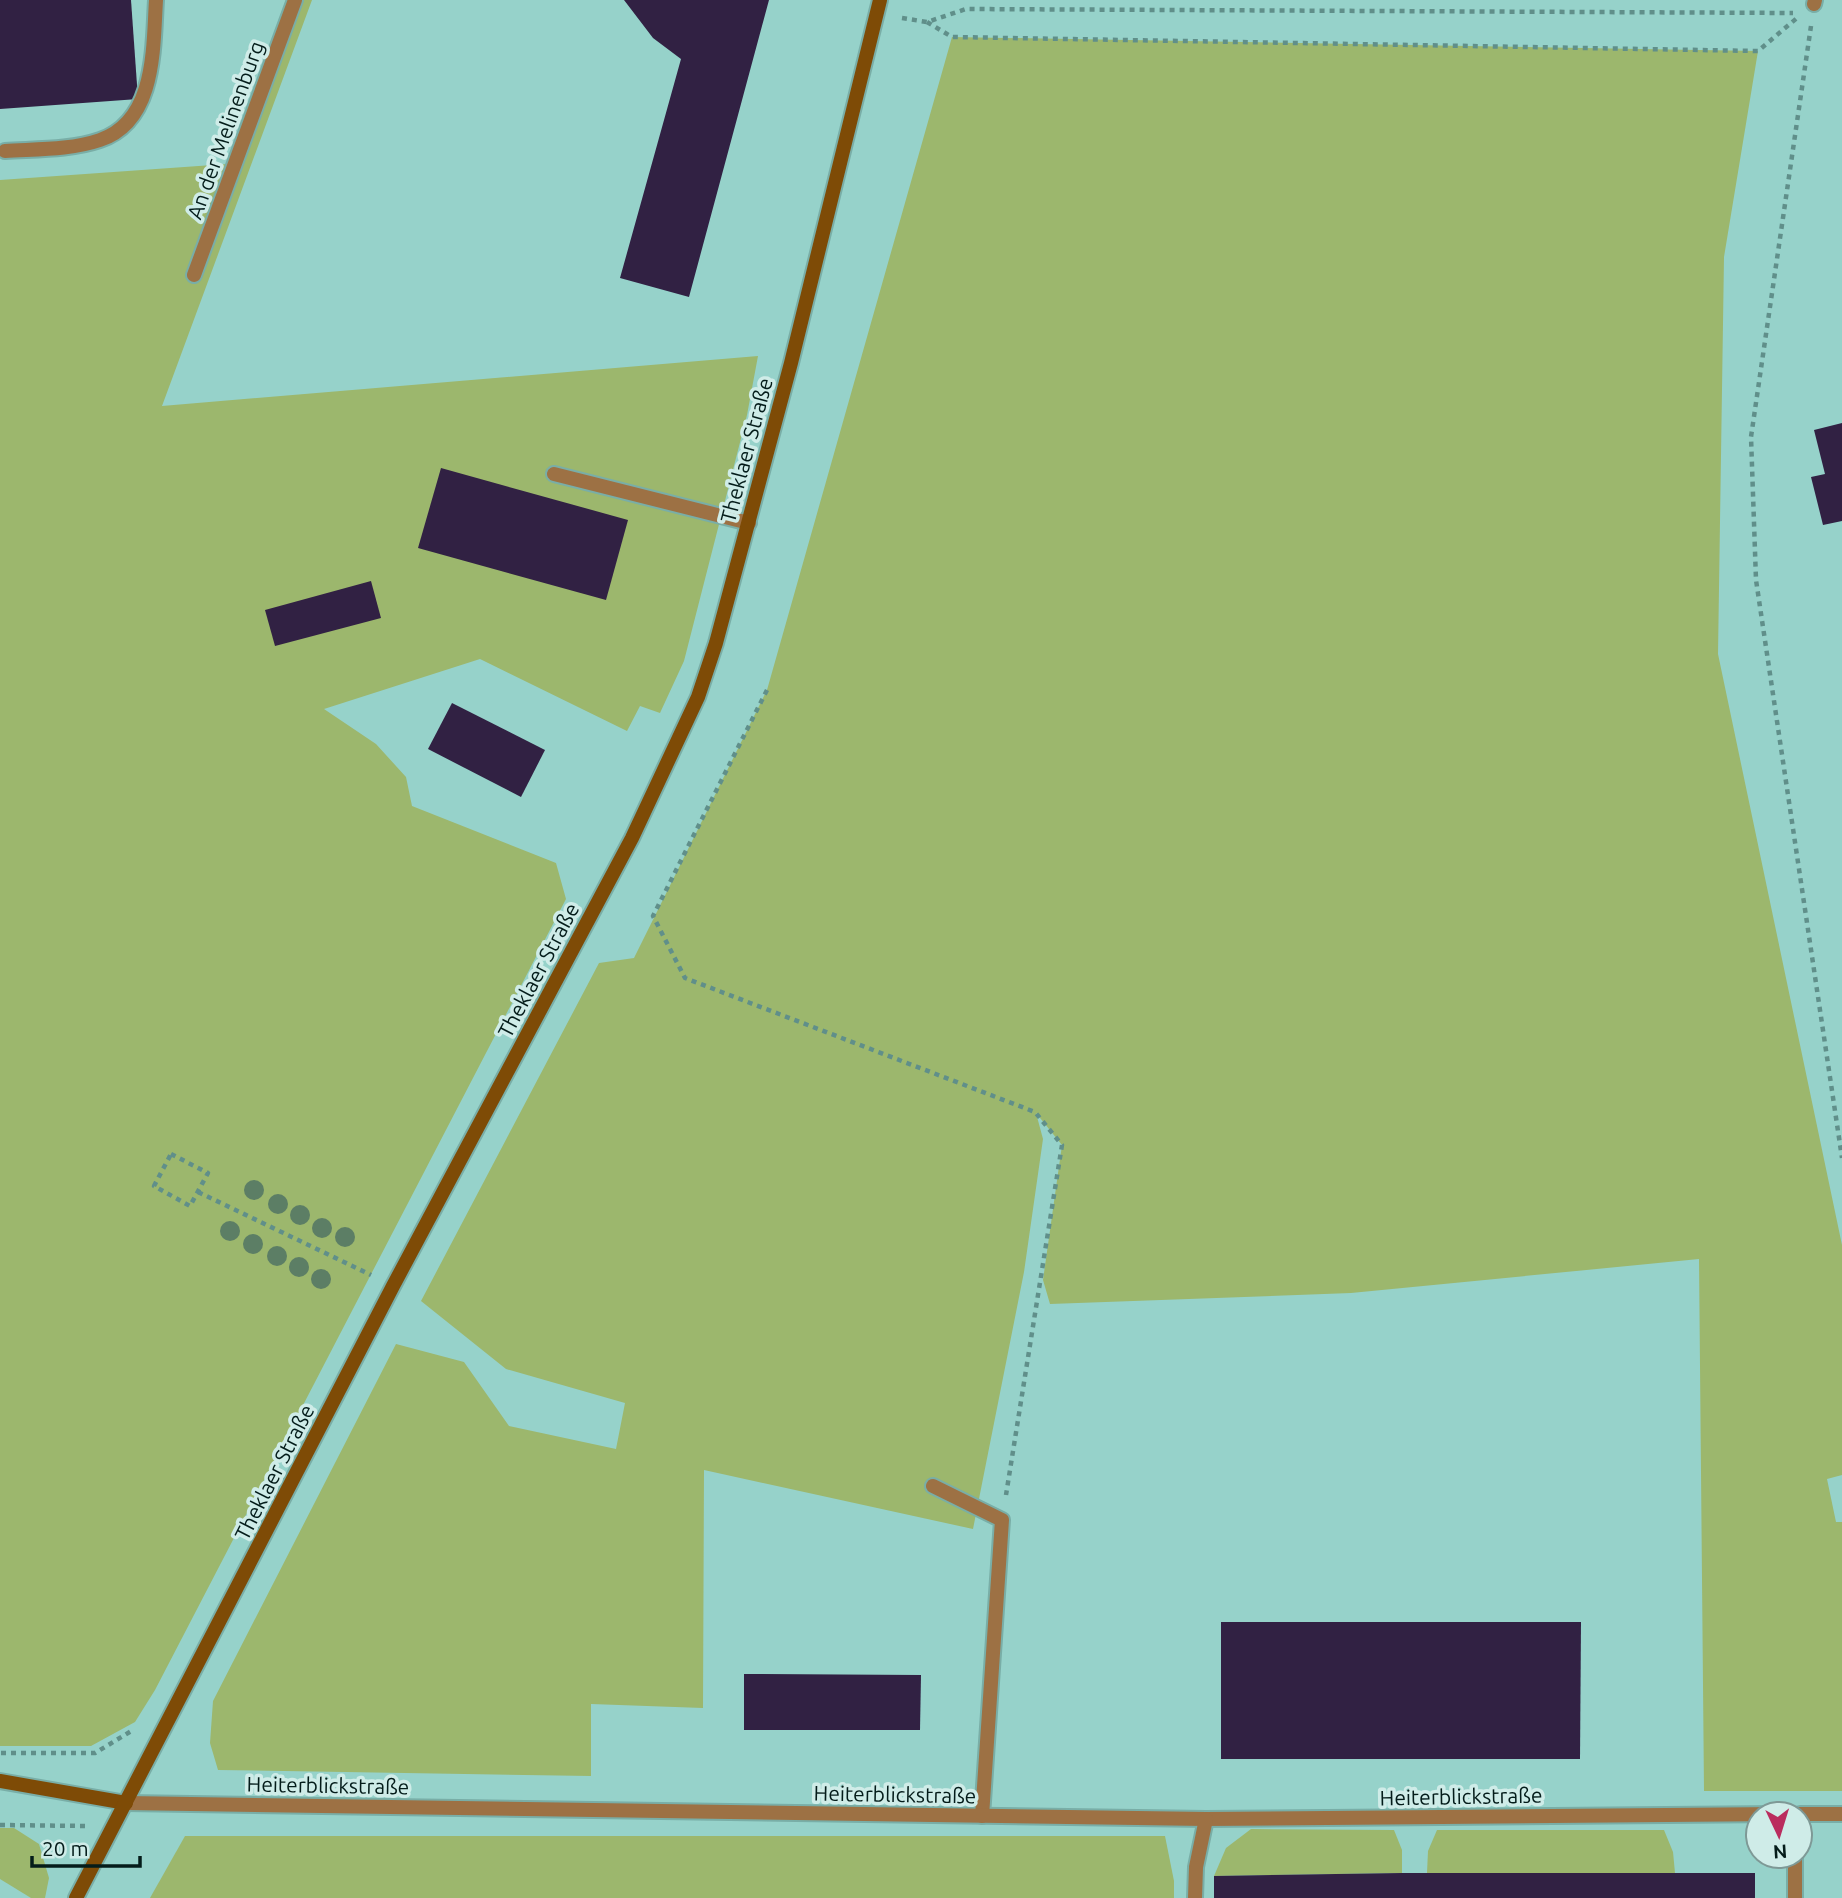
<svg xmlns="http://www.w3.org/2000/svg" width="1842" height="1898" viewBox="0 0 1842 1898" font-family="Ubuntu,sans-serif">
<rect width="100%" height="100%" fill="#96d2ca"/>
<g fill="#9cb76d">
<polygon points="286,0 312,0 162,406 758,356 747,415 684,661 660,713 640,706 627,731 480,659 324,709 376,744 406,777 412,806 556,863 566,899 155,1690 135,1722 91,1746 0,1746 0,180 227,164"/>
<polygon points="952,37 1758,51 1724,257 1718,654 1842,1245 1842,1475 1827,1479 1836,1522 1842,1522 1842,1791 1704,1791 1699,1259 1351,1293 1050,1304 1043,1280 1062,1145 1036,1113 1043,1139 1024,1272 973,1529 704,1470 703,1708 591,1704 591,1776 218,1770 210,1743 213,1701 396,1344 464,1362 509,1426 616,1449 625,1403 506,1369 421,1301 599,963 634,958 767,690"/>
<polygon points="0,1828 14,1828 39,1844 49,1878 45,1898 31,1898 0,1879"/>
<polygon points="1251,1829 1394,1830 1402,1850 1402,1873 1214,1876 1226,1848"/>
<polygon points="1437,1830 1664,1830 1673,1852 1675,1873 1427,1873 1428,1851"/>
<polygon points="185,1836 1165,1836 1174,1881 1174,1898 150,1898"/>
</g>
<g fill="#312143">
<polygon points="0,0 131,0 138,99 0,109"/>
<polygon points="624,0 769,0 689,297 620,278 681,59 653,38"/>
<polygon points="1842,423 1842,521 1823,525 1811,477 1825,474 1814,430"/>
<polygon points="441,468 628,520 606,600 418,548"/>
<polygon points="371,581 381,618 275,646 265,610"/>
<polygon points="452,703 545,750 521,797 428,749"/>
<polygon points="1221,1622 1581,1622 1580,1759 1221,1759"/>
<polygon points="744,1674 921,1675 920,1730 744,1730"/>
<polygon points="1402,1873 1755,1873 1755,1898 1214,1898 1214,1876"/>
</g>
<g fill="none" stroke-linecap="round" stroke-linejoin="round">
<g stroke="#79aea7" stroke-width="18">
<g id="lane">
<polyline points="1814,4 1815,0"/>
<path d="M5 151C36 149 71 150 100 140 156 121 153 48 156 0"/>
<polyline points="554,474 749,523"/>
<polyline points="933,1486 1002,1520 982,1816"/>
<polyline points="1795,1856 1795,1898"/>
</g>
</g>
<g stroke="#79aea7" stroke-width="18">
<g id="street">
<polyline points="194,275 295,0"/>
<polyline points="126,1803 1206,1819 1791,1814"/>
<polyline points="1800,1814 1842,1814"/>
<polyline points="1195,1898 1196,1867 1206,1819"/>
</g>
</g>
<g stroke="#79aea7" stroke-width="18">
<g id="secondary">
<polyline points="0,1781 126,1803"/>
<polyline points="76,1898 393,1286 632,838 698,697 716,643 791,363 880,0"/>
</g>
</g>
<g stroke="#608f8a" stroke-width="4.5" stroke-dasharray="5 5" stroke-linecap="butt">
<polyline points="902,18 927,22 966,9 1793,13"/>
<polyline points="927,22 952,37 1758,51 1797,18"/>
<polyline points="1811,26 1751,437 1756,580 1842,1158"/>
<polyline points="767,690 653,916 685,978 1035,1112 1062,1145 1006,1495"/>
<polygon points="171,1154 208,1173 190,1206 154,1186"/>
<polyline points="198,1192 371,1275"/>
<polyline points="1,1753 95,1753 133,1730"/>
<polyline points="0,1825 87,1826"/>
</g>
<use href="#lane" stroke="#9d7144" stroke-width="14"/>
<use href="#street" stroke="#9d7144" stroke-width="14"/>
<use href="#secondary" stroke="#7e4b06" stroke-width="14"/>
</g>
<g fill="#5c7e65">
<circle cx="254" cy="1190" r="10"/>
<circle cx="278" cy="1204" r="10"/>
<circle cx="300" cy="1215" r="10"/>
<circle cx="322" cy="1228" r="10"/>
<circle cx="230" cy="1231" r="10"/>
<circle cx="345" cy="1237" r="10"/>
<circle cx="253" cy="1244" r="10"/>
<circle cx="277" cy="1256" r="10"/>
<circle cx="299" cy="1267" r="10"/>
<circle cx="321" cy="1279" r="10"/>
</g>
<g text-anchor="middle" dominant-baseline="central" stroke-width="7" stroke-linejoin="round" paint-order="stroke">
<g font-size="21" fill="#041c1a" stroke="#cfece8">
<text transform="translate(225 130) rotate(-70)">An der Melinenburg</text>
<text transform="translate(746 450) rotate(-75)">Theklaer Straße</text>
<text transform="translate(538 970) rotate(-62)">Theklaer Straße</text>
<text transform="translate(274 1472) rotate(-63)">Theklaer Straße</text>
<text transform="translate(328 1785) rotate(1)">Heiterblickstraße</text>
<text transform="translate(895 1794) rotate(1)">Heiterblickstraße</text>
<text transform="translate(1461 1796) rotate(-1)">Heiterblickstraße</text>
</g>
</g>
<g transform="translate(1779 1835) rotate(176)"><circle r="33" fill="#cfece8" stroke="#7e9996" stroke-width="2"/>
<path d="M0-5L12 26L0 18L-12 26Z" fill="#ba2c5e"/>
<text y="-10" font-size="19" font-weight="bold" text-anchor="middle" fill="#041c1a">N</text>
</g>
<path d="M32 1856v10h108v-10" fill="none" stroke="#041c1a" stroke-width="3.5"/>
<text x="42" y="1856" font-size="21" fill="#041c1a" stroke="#cfece8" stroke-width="5" paint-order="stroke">20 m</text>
</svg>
